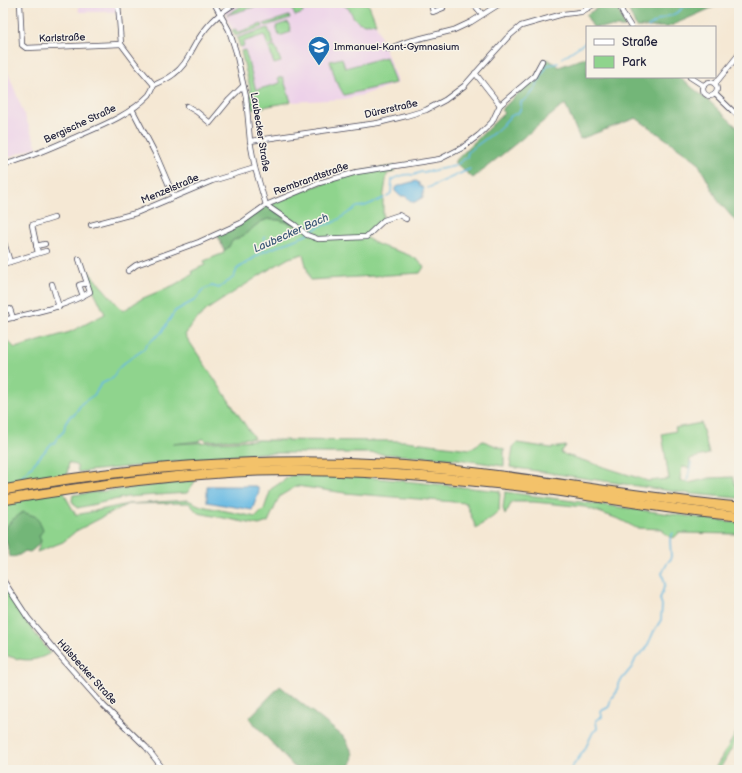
<svg xmlns="http://www.w3.org/2000/svg" width="742" height="773" viewBox="0 0 742 773" font-family="'Balsamiq Sans',sans-serif">
<rect width="100%" height="100%" fill="#f7f3e8"/>
<filter id="ink" filterUnits="userSpaceOnUse"><feTurbulence type="fractalNoise" baseFrequency=".025" numOctaves="2"/><feDisplacementMap in="SourceGraphic" scale="8" xChannelSelector="R" yChannelSelector="G"/><feConvolveMatrix kernelMatrix="1 2 1 2 8 2 1 2 1" color-interpolation-filters="sRGB"/></filter>
<filter id="wash" filterUnits="userSpaceOnUse"><feTurbulence type="fractalNoise" baseFrequency=".012" numOctaves="4" result="noise"/><feDisplacementMap in="SourceGraphic" scale="16" xChannelSelector="R" yChannelSelector="G"/><feGaussianBlur stdDeviation="0.9" result="paint"/><feColorMatrix in="noise" values="0 0 0 0 0 0 0 0 0 0 0 0 0 0 0 0 0 1.4 0 .05"/><feComposite in="paint" operator="in"/></filter>
<g filter="url(#wash)">
<rect width="100%" height="100%" fill="#f5e8d4"/>
<g fill="#edd1e9">
<polygon points="78,3 116,3 116,12 79,12"/>
<polygon points="237,3 325,3 326,6 338,3 368,3 398,83 363,95 345,99 291,102 252,109 250,88 241,51 237,38 227,19 225,10"/>
<polygon points="3,60 37,147 3,159"/>
</g>
<g fill="#8fd48d" stroke="#587b64">
<polygon points="246,3 256,3 257,6 227,15"/>
<polygon points="290,3 300,3 303,13 295,16"/>
<polygon points="306,3 322,3 323,5 308,10"/>
<polygon points="341,3 368,3 376,23 365,24 358,22 354,18 349,9"/>
<polygon points="289,16 290,18 266,26 264,24"/>
<polygon points="288,22 291,32 279,36 276,26"/>
<polygon points="262,24 263,27 235,36 232,30 236,29 236,33"/>
<polygon points="268,28 274,44 268,46 264,35 243,42 244,46 240,47 237,38"/>
<polygon points="275,46 281,62 274,64 269,48"/>
<polygon points="245,50 256,90 280,83 278,78 283,77 291,102 252,109 250,88 241,51"/>
<polygon points="386,57 395,83 344,95 336,81 330,61 342,58 345,68"/>
<path d="M395 166 394 172 387 174 383 199V218L366 237C383 252 412 249 424 267L420 273 310 280 303 254 289 258 268 270 208 309 193 323 185 335 254 438 206 441 204 439H201L200 441 172 444 257 440 406 441 470 449 483 441 504 449V466L457 459 368 453H262L78 472 77 466 69 462 64 494 76 515 128 504 188 500 201 506 256 517 264 509 271 489 292 475 366 477 500 491 499 511 494 516 476 528 466 503 345 493 297 486 280 496 268 522 259 525 198 513 189 503 128 504 76 531 63 542 37 552 41 541 38 536 12 520 3 531V340L6 339 15 348 70 332 105 314 90 283 86 269 123 311 141 299 174 285 193 274 192 271 205 265 204 261 224 253V250L228 248 232 241 244 235 260 222 268 219 279 220 293 224 266 205 290 195 357 172Z"/>
<polygon points="701,423 709,454 690,459 690,468 682,467 680,480 689,483 710,478 733,477 736,486 739,486 739,498 691,494 510,467 513,447 517,443 551,448 566,446 560,453 648,481 669,479 662,434 676,431 675,428"/>
<polygon points="196,480 187,493 127,497 77,508 72,501 73,495"/>
<polygon points="505,492 739,523 739,534 679,533 675,537 671,538 664,533 663,529 636,528 621,520 585,507 534,502 512,502 505,515 503,508"/>
<path d="M3 584 28 624 50 653C34 663 20 661 3 654Z"/>
<polygon points="739,728 739,736 719,770 714,770"/>
</g>
<g fill="#73b678" stroke="#4a6c5a">
<polygon points="605,3 616,3 625,27 593,27 586,15"/>
<polygon points="626,3 635,3 636,5 640,3 723,3 668,27 636,27"/>
<polygon points="587,57 587,77 679,77 709,101 739,129 739,225 719,202 697,161 636,118 580,139 565,104 473,178 454,162 504,113 501,110 530,82 533,82 548,59 559,67"/>
<polygon points="266,205 295,225 279,220 268,219 260,222 244,235 232,241 228,248 224,250 217,234 241,223"/>
<path d="M23 512 37 517 43 530 39 536 41 541 35 548 30 552 25 551C20 555 15 558 9 556L8 548 3 531 12 520Z"/>
<polygon points="280,686 345,738 353,754 352,762 348,770 301,770 293,766 249,718"/>
</g>
<g fill="#67bae3" stroke="#446e8f">
<polygon points="416,181 419,183 419,185 423,188 423,197 415,202 412,202 405,196 400,196 395,191 395,188 401,185"/>
<polygon points="207,486 255,486 258,487 259,492 252,510 207,502"/>
</g>
<g fill="none" stroke-linecap="round" stroke-linejoin="round">
<g stroke="#67bae3" stroke-width="1.5">
<path d="M648 27C652 25 655 22 659 20 669 14 676 17 684 6L697 5 704 3"/>
<polyline points="562,58 587,41"/>
<polyline points="428,188 470,169"/>
<polyline points="422,190 424,189"/>
<path d="M387 197 391 193 392 180C399 176 406 173 414 175L421 172H425L427 171H431L455 166 467 157 468 152C477 145 487 138 496 131 505 125 506 116 518 113L521 108V102C536 95 539 77 548 65L558 63"/>
<polyline points="263,252 265,236"/>
<polyline points="687,482 691,463"/>
<polyline points="15,485 52,443 54,443 58,437 64,431 65,424 71,415 74,415 82,403 94,395 101,384 113,378 117,370 124,363 143,350 147,344 161,333 175,311 195,300 204,289 212,286 219,288 234,277 237,269 263,252 304,236 320,226 333,223 357,207 365,206 384,198"/>
<polyline points="570,770 585,749 593,732 597,729 596,720 602,717 601,711 609,707 611,698 617,692 618,684 632,667 636,658 646,649 654,631 661,620 662,605 660,599 665,584 662,573 668,562 671,559 670,539 673,533"/>
</g>
</g>
</g>
<g filter="url(#ink)">
<g fill="none" stroke-linecap="round" stroke-linejoin="round">
<g stroke="#424052" stroke-width="6">
<g id="minor">
<polyline points="20,3 22,45 26,48 121,44"/>
<polyline points="118,3 121,44 136,64 154,85"/>
<polyline points="214,3 229,30 236,52 246,97 250,141 255,168 266,205 295,225 307,235 318,239 366,237 384,220 399,215 406,219"/>
<polyline points="431,3 433,12 443,8 441,3"/>
<polyline points="473,3 482,14"/>
<polyline points="619,3 623,14 631,27"/>
<polyline points="388,49 406,42 454,30 471,22 501,3"/>
<polyline points="475,73 500,105"/>
<polyline points="690,77 704,86"/>
<circle cx="710" cy="89" r="7"/>
<polyline points="715,84 739,54"/>
<path d="M154 85C161 82 168 79 174 74 182 68 188 59 192 50 202 31 217 13 237 3"/>
<polyline points="715,94 739,117"/>
<polyline points="187,106 197,112 210,123 229,100 243,86"/>
<polyline points="132,109 156,155 174,197"/>
<polyline points="250,141 378,123 406,116 426,110 445,100 464,86 507,38 521,26 563,14 581,12 597,3"/>
<path d="M3 165C26 159 47 149 69 140 96 128 128 117 149 95 151 92 153 88 154 85"/>
<polyline points="91,225 136,213 212,181 255,168"/>
<polyline points="3,239 10,262"/>
<polyline points="36,246 45,244"/>
<polyline points="38,253 32,225 54,218"/>
<polyline points="3,264 46,251"/>
<polyline points="128,271 136,265 199,242 241,223 266,205 319,183 357,172 440,159 462,148 479,135 492,122 500,105 534,76 542,61"/>
<polyline points="52,284 59,307"/>
<polyline points="83,296 79,285 87,283"/>
<polyline points="3,311 10,309 13,318"/>
<path d="M3 314 4 320C34 312 63 308 90 292L79 259"/>
<polyline points="3,580 28,618 58,654 104,706 146,747 164,770"/>
</g>
</g>
<g stroke="#424052" stroke-width="11">
<g id="motorway">
<path d="M3 490C127 467 255 457 381 464 501 471 619 496 739 507"/>
<path d="M3 500C87 486 172 474 258 471 322 469 387 473 451 479 482 482 513 485 544 489 609 498 673 511 739 516"/>
</g>
</g>
<use href="#minor" stroke="#fff" stroke-width="4.5"/>
<use href="#motorway" stroke="#f3c26a" stroke-width="9"/>
</g>
</g>
<defs>
<g id="school-pin" transform="scale(1.15)"><path d="M0 17L-7.5 6A9.5 9.5 0 1 1 7.5 6Z" fill="#1f6fb2" stroke="#f7f3e8"/><path d="M0-5L7-2L0 1L-7-2ZM-4 1L0 2.5L4 1V4Q0 6-4 4Z" fill="#fff"/></g>
</defs>
<g fill-rule="evenodd">
<use href="#school-pin" x="319" y="47"/>
</g>
<g text-anchor="middle" dominant-baseline="central" stroke-width="3" stroke-linejoin="round" paint-order="stroke">
<g font-size="10" fill="#22223b" stroke="#f7f3e8">
<text transform="translate(62 38) rotate(-2)">Karlstraße</text>
<text transform="translate(391 109) rotate(-13)">Dürerstraße</text>
<text transform="translate(80 124) rotate(-25)">Bergische Straße</text>
<text transform="translate(260 132) rotate(81)">Laubecker Straße</text>
<text transform="translate(311 179) rotate(-20)">Rembrandtstraße</text>
<text transform="translate(170 189) rotate(-23)">Menzelstraße</text>
<text transform="translate(87 672) rotate(48)">Hülsbecker Straße</text>
</g>
<g font-size="10" fill="#22223b" stroke="#f7f3e8" text-anchor="start">
<text x="334" y="47">Immanuel-Kant-Gymnasium</text>
</g>
<g font-size="11" font-style="italic" fill="#3a5776" stroke="#f7f3e8">
<text transform="translate(291 233) rotate(-24)">Laubecker Bach</text>
</g>
</g>
<rect width="742" height="773" fill="none" stroke="#f7f3e8" stroke-width="16"/>
<rect x="586" y="26" width="130" height="52" fill="#f7f3e8" stroke="#a29fa3"/>
<rect x="594" y="39" width="20" height="6" fill="#ffffff" stroke="#a29fa3"/>
<text x="622" y="46" font-size="12" fill="#22223b">Straße</text>
<rect x="594" y="56" width="20" height="12" fill="#8fd48d" stroke="#a29fa3"/>
<text x="622" y="66" font-size="12" fill="#22223b">Park</text>
</svg>
